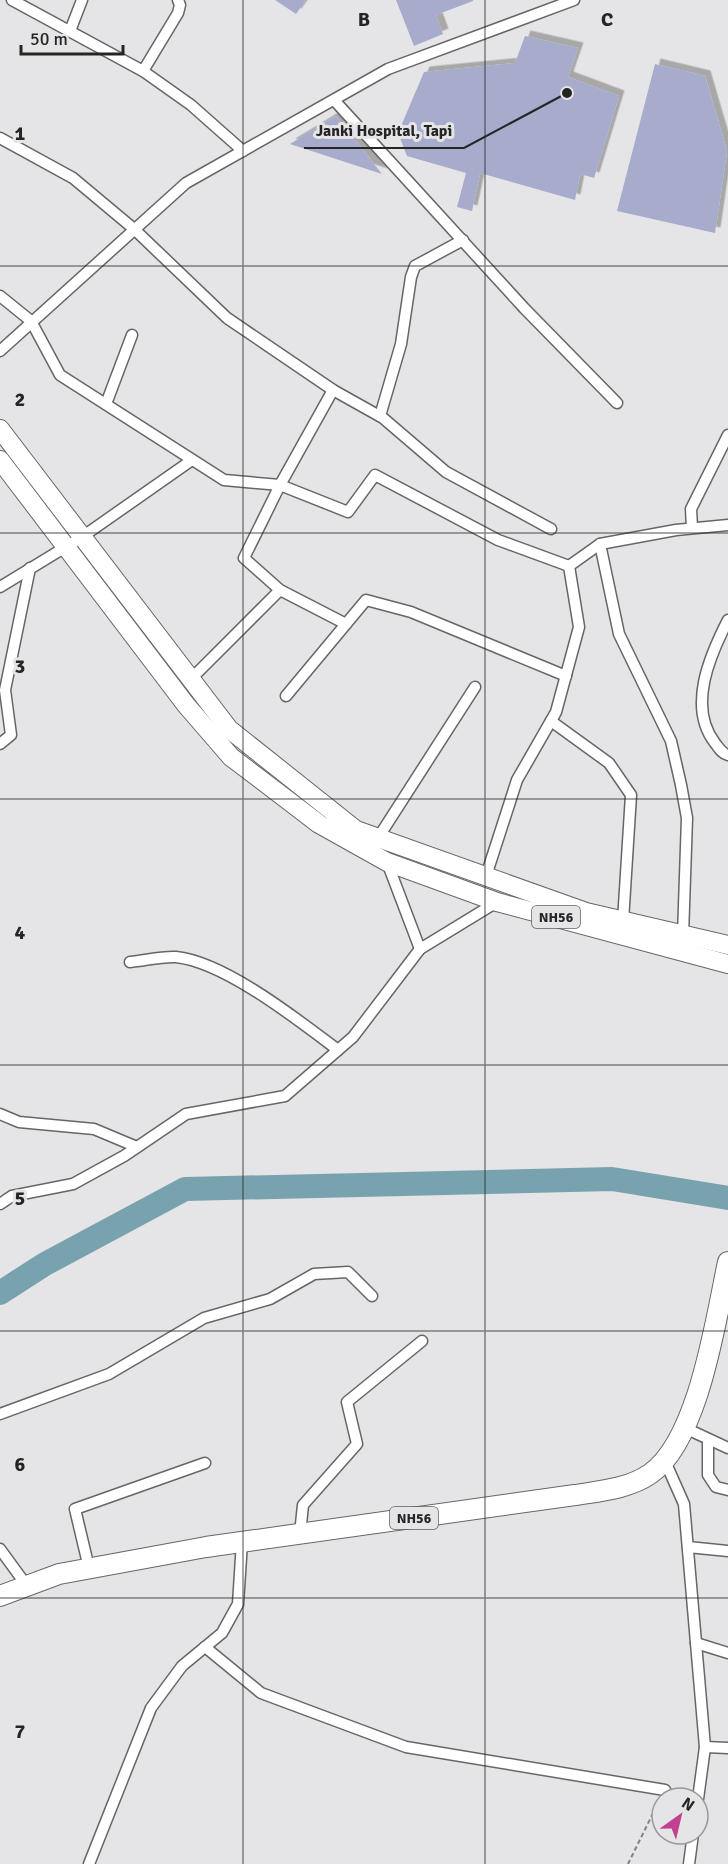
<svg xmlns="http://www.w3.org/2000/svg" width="728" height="1864" viewBox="0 0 728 1864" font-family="Signika,sans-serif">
<defs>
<filter id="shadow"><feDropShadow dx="5.5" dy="-5.5" stdDeviation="0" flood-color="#0004"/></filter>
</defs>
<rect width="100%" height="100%" fill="#e5e5e7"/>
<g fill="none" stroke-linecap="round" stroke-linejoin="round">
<polyline stroke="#79a2af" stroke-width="24" points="0,1293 45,1264 185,1189 612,1179 728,1198"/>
</g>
<g fill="#a7abcc" filter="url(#shadow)">
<polygon points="275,0 306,0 296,14"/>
<polygon points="396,0 473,0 473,1 436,15 443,34 414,46"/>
<polygon points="525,36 578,48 568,77 619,96 594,178 580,174 575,200 480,173 472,211 457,207 466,173 407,156 398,133 424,72 515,63"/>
<polygon points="655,64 705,76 727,151 715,233 617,211"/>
<polygon points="336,116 382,174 290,144"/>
</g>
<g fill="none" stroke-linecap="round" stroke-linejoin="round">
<g stroke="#666667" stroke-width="13">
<g id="street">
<polyline points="12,0 143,71 191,105 243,151"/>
<polyline points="70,31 82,0"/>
<polyline points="143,71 178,13 180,5 178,0"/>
<polyline points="334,100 524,308 617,403"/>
<polyline points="0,138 73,178 134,229 227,318 333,390 383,418 446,472 551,529"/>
<polyline points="0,296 31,321 60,375 224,480 280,485 348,512 375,475 498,540 569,566"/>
<polyline points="0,351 186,183 388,69 574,0"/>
<polyline points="333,390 280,485 244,558 280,590 346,624"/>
<polyline points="106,404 132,335"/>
<polyline points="380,416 401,344 411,277 415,266 463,240"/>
<polyline points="692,528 691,509 728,435"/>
<polyline points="600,544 619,634 671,741 681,785 687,818 683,935"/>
<polyline points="569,566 600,544 676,530 728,525"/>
<polyline points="0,587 82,537 192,460"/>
<path d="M728 620C710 655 687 707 715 743 719 748 721 753 728 755"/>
<polyline points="191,679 280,590"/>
<polyline points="286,696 366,600 411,612 566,676"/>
<polyline points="551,721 609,763 631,795 623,921"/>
<polyline points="0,744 11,735 5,690 30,568"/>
<polyline points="378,838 475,687"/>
<polyline points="387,862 420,949 497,902"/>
<polyline points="486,876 517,780 556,712 579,627 569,566"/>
<path d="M130 962C144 961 161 956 176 957 225 962 298 1020 338 1050"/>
<polyline points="0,1114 19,1122 94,1129 137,1147"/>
<polyline points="0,1204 12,1196 73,1184 124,1156 186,1114 285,1096 353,1037 420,949"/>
<polyline points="0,1414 109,1374 204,1318 270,1299 314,1274 348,1272 372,1296"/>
<polyline points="685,1428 728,1448"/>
<polyline points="708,1439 708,1475 716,1487 728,1490"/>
<polyline points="664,1459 684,1504 705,1747 698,1799"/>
<polyline points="300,1534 303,1505 357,1444 347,1402 422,1341"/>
<polyline points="688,1547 728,1551"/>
<polyline points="0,1549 27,1586"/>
<polyline points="89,1568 75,1509 205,1463"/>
<polyline points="696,1643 728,1653"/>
<polyline points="205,1647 261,1693 406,1747 665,1790"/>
<polyline points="705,1747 728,1748"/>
<polyline points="89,1864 151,1708 182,1666 222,1633 238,1604 242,1542"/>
<polyline points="689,1864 693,1834"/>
</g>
</g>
<g stroke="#666667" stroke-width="20">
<g id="primary">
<polyline points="0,429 229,729 356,830 586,912 728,945"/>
<polyline points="0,460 186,705 231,757 319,824 387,862 497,902 728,964"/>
</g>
</g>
<g stroke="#666667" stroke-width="22">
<path id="highway" d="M0 1596 59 1574 206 1547 575 1495C600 1491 628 1489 650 1474 699 1440 716 1318 728 1262"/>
</g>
<polyline stroke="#828283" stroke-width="2" stroke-dasharray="4.5 3" stroke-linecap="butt" points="628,1864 659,1801"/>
<use href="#street" stroke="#fff" stroke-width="10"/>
<use href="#primary" stroke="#fff" stroke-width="18"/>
<use href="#highway" stroke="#fff" stroke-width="20"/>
</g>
<path fill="none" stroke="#252525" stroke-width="1.5" stroke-opacity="0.55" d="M243 0V1864M485 0V1864M0 266H728M0 533H728M0 799H728M0 1065H728M0 1331H728M0 1598H728"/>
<g text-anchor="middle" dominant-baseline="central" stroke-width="6" stroke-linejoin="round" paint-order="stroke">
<g fill="#e5e5e7" stroke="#5f5f5f" stroke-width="1.5">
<rect x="532" y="906" width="48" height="22" rx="4.5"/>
<rect x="390" y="1507" width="48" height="22" rx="4.5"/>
</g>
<g font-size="14" font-weight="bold" fill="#252525">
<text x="556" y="917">NH56</text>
<text x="414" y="1518">NH56</text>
</g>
</g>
<g font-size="20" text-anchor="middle" font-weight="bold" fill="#252525" stroke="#e5e5e7" stroke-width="6" stroke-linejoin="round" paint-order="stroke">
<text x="364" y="26">B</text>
<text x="607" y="26">C</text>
<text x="20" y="140">1</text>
<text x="20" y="406">2</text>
<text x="20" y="673">3</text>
<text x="20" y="939">4</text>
<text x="20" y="1205">5</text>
<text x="20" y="1471">6</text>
<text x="20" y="1738">7</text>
</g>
<path fill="none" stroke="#252525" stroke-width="2" d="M567 93L464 148H304"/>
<circle fill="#252525" stroke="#e5e5e7" stroke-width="2" cx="567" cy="93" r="6"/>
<g font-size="16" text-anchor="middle" font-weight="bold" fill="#252525" stroke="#e5e5e7" stroke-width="6" stroke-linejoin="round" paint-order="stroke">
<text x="384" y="136">Janki Hospital, Tapi</text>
</g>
<g transform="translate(680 1816) rotate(34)"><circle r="28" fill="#e5e5e7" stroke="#989899" stroke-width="1.5"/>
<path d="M0-4.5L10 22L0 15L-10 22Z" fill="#bf418f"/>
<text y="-9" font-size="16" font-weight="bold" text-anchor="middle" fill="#252525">N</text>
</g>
<path d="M21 45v9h102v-9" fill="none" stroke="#252525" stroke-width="3"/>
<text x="30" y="45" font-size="18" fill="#252525" stroke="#e5e5e7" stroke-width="4.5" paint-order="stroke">50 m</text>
</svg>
